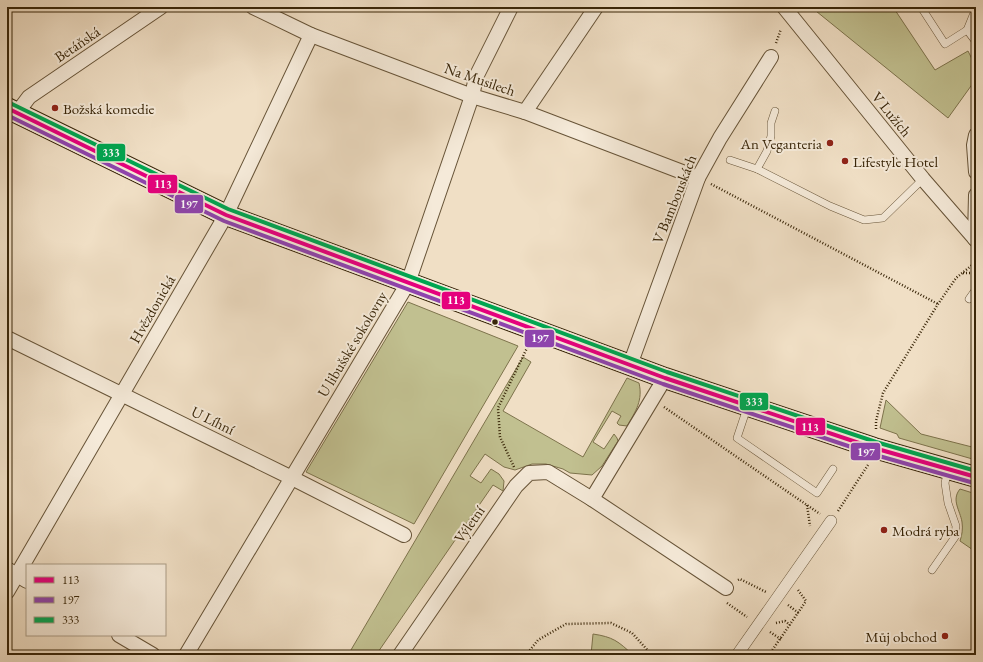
<svg xmlns="http://www.w3.org/2000/svg" width="983" height="662" viewBox="0 0 983 662" font-family="'EB Garamond',serif">
<rect width="100%" height="100%" fill="#f0dfc5"/>
<filter id="stains"><feTurbulence type="fractalNoise" baseFrequency=".005" numOctaves="4"/><feColorMatrix values="0 0 0 0 .2 0 0 0 0 .09 0 0 0 0 .02 0 0 0 .5 -.17"/></filter>
<radialGradient id="worn" r=".72"><stop offset=".6" stop-color="#630" stop-opacity="0"/><stop offset="1" stop-color="#630" stop-opacity=".3"/></radialGradient>
<g fill="#c1c090" stroke="#7d734c">
<polygon points="811,7 893,7 935,70 968,51 976,67 976,79 948,118"/>
<polygon points="408,302 518,346 414,524 306,472"/>
<path d="M523 357 531 362 503 411 583 457 627 378 639 383C643 400 636 411 627 426L619 425 617 423 621 416 612 411 593 442 604 449 614 434 617 438 618 441 602 466 592 475 570 473 563 469 546 464H532L515 470 504 467 485 454 470 476 481 483 491 469 499 474 504 481 503 491 493 485 376 655H348Z"/>
<polygon points="886,400 921,434 976,448 976,460 899,438 897,434 880,428"/>
<path d="M960 489 976 494V552L960 541C962 535 963 529 962 522 960 510 951 500 960 489Z"/>
<path d="M593 634C613 637 618 641 633 655H591Z"/>
</g>
<g fill="none" stroke-linecap="round" stroke-linejoin="round">
<g stroke="#675438" stroke-width="8">
<g id="service">
<polyline points="921,7 945,44 967,30 976,8"/>
<polyline points="967,30 976,42"/>
<polyline points="730,160 757,169 830,206 864,220 883,218 923,179"/>
<polyline points="757,169 767,151 771,136 771,123 775,111"/>
<polyline points="969,299 976,289"/>
<polyline points="747,408 737,438 817,493 833,469"/>
<polyline points="932,570 955,537 956,526 948,503 945,483 948,469"/>
</g>
</g>
<g stroke="#675438" stroke-width="12">
<polyline id="pedestrian" points="737,655 831,521"/>
</g>
<g stroke="#675438" stroke-width="16">
<g id="minor">
<polyline points="253,7 311,35 472,96 525,112 698,178"/>
<polyline points="784,7 923,179 976,240"/>
<polyline points="525,112 596,7"/>
<polyline points="17,113 29,97 161,7"/>
<polyline points="976,135 974,145 976,172"/>
<polyline points="975,239 976,195"/>
<polyline points="7,338 292,478 404,535"/>
<polyline points="630,365 698,178 720,138 771,57"/>
<polyline points="592,499 665,378"/>
<polyline points="7,569 27,581"/>
<polyline points="7,592 226,215 311,35"/>
<polyline points="119,635 153,655"/>
<polyline points="186,655 408,283 472,96 476,77 511,7"/>
<polyline points="400,655 516,486 529,473 548,472 592,499 726,588"/>
</g>
</g>
<g stroke="#392609" stroke-width="22">
<polyline id="secondary" points="7,108 226,215 665,378 874,448 976,477"/>
</g>
<g stroke="#392609" stroke-width="2.5" stroke-dasharray="1 2" stroke-linecap="butt">
<polyline points="776,43 781,29"/>
<polyline points="711,184 938,304"/>
<polyline points="963,273 976,273"/>
<polyline points="664,407 820,514"/>
<polyline points="876,429 876,421 883,393 938,304 956,278 976,262"/>
<polyline points="514,467 500,437 498,408 528,346"/>
<polyline points="807,505 810,526"/>
<polyline points="838,511 868,465"/>
<polyline points="738,580 740,579 766,592"/>
<polyline points="727,603 747,617"/>
<polyline points="788,605 800,614"/>
<polyline points="776,623 785,621 790,625"/>
<polyline points="770,632 782,640"/>
<polyline points="526,655 538,640 566,624 611,623 632,633 652,655"/>
<polyline points="769,655 806,601 798,590"/>
</g>
<use href="#service" stroke="#f5ead9" stroke-width="7"/>
<use href="#pedestrian" stroke="#f5ead9" stroke-width="11"/>
<use href="#minor" stroke="#f5ead9" stroke-width="14"/>
<use href="#secondary" stroke="#f5ead9" stroke-width="20"/>
<g stroke="#f5ead9" stroke-width="7">
<polyline id="bus-1" points="7,108 226,215 665,378 874,448 976,477"/>
</g>
<g stroke="#f5ead9" stroke-width="7">
<polyline id="bus-2" points="7,115 224,221 663,384 872,454 974,483"/>
</g>
<g stroke="#f5ead9" stroke-width="7">
<polyline id="bus-3" points="10,103 228,209 667,372 876,442 976,471"/>
</g>
<use href="#bus-1" stroke="#e5007d" stroke-width="4"/>
<use href="#bus-2" stroke="#8e44ad" stroke-width="4"/>
<use href="#bus-3" stroke="#00a651" stroke-width="4"/>
</g>
<g fill="#8f2418" stroke="#f5ead9" stroke-width="1.5">
<circle cx="55" cy="108" r="4"/>
<circle cx="830" cy="143" r="4"/>
<circle cx="845" cy="161" r="4"/>
<circle cx="884" cy="530" r="4"/>
<circle cx="945" cy="636" r="4"/>
</g>
<circle fill="#392609" stroke="#f5ead9" stroke-width="1.5" cx="495" cy="322" r="3.5"/>
<g text-anchor="middle" dominant-baseline="central" stroke-width="4" stroke-linejoin="round" paint-order="stroke">
<g font-size="15" fill="#392609" stroke="#f5ead9">
<text transform="translate(77 44) rotate(-34)">Betáňská</text>
<text transform="translate(480 79) rotate(19)">Na Musilech</text>
<text transform="translate(892 114) rotate(51)">V Lužích</text>
<text transform="translate(674 199) rotate(-68)">V Bambouskách</text>
<text transform="translate(152 309) rotate(-60)">Hvězdonická</text>
<text transform="translate(352 344) rotate(-59)">U libušské sokolovny</text>
<text transform="translate(213 420) rotate(26)">U Líhní</text>
<text transform="translate(469 524) rotate(-55)">Výletní</text>
</g>
<g font-size="15" fill="#392609" stroke="#f5ead9" text-anchor="start">
<text x="63" y="108">Božská komedie</text>
<text x="822" y="143" text-anchor="end">An Veganteria</text>
<text x="853" y="161">Lifestyle Hotel</text>
<text x="892" y="530">Modrá ryba</text>
<text x="937" y="636" text-anchor="end">Můj obchod</text>
</g>
</g>
<g stroke="#f5ead9" stroke-width="1.5">
<rect x="96" y="143" width="30" height="19" rx="4" fill="#00a651"/>
<rect x="147" y="174" width="31" height="20" rx="4" fill="#e5007d"/>
<rect x="174" y="194" width="30" height="20" rx="4" fill="#8e44ad"/>
<rect x="441" y="291" width="30" height="19" rx="4" fill="#e5007d"/>
<rect x="524" y="329" width="31" height="19" rx="4" fill="#8e44ad"/>
<rect x="739" y="392" width="30" height="19" rx="4" fill="#00a651"/>
<rect x="795" y="417" width="31" height="19" rx="4" fill="#e5007d"/>
<rect x="850" y="442" width="31" height="19" rx="4" fill="#8e44ad"/>
</g>
<g font-size="11" text-anchor="middle" font-weight="bold" fill="#fff">
<text x="111" y="156">333</text>
<text x="163" y="188">113</text>
<text x="189" y="208">197</text>
<text x="456" y="304">113</text>
<text x="540" y="342">197</text>
<text x="754" y="405">333</text>
<text x="810" y="431">113</text>
<text x="866" y="456">197</text>
</g>
<rect width="983" height="662" fill="none" stroke="#f0dfc5" stroke-width="24"/>
<rect x="8" y="8" width="967" height="646" fill="none" stroke="#392609" stroke-width="2"/>
<rect x="12" y="12" width="959" height="638" fill="none" stroke="#392609"/>
<rect x="26" y="564" width="140" height="72" fill="#f5ead9" stroke="#aa9c86"/>
<rect x="34" y="577" width="20" height="6" fill="#e5007d" stroke="#aa9c86"/>
<text x="62" y="584" font-size="12" fill="#392609">113</text>
<rect x="34" y="597" width="20" height="6" fill="#8e44ad" stroke="#aa9c86"/>
<text x="62" y="604" font-size="12" fill="#392609">197</text>
<rect x="34" y="617" width="20" height="6" fill="#00a651" stroke="#aa9c86"/>
<text x="62" y="624" font-size="12" fill="#392609">333</text>
<rect width="100%" height="100%" filter="url(#stains)"/>
<rect width="100%" height="100%" fill="url(#worn)"/>
</svg>
